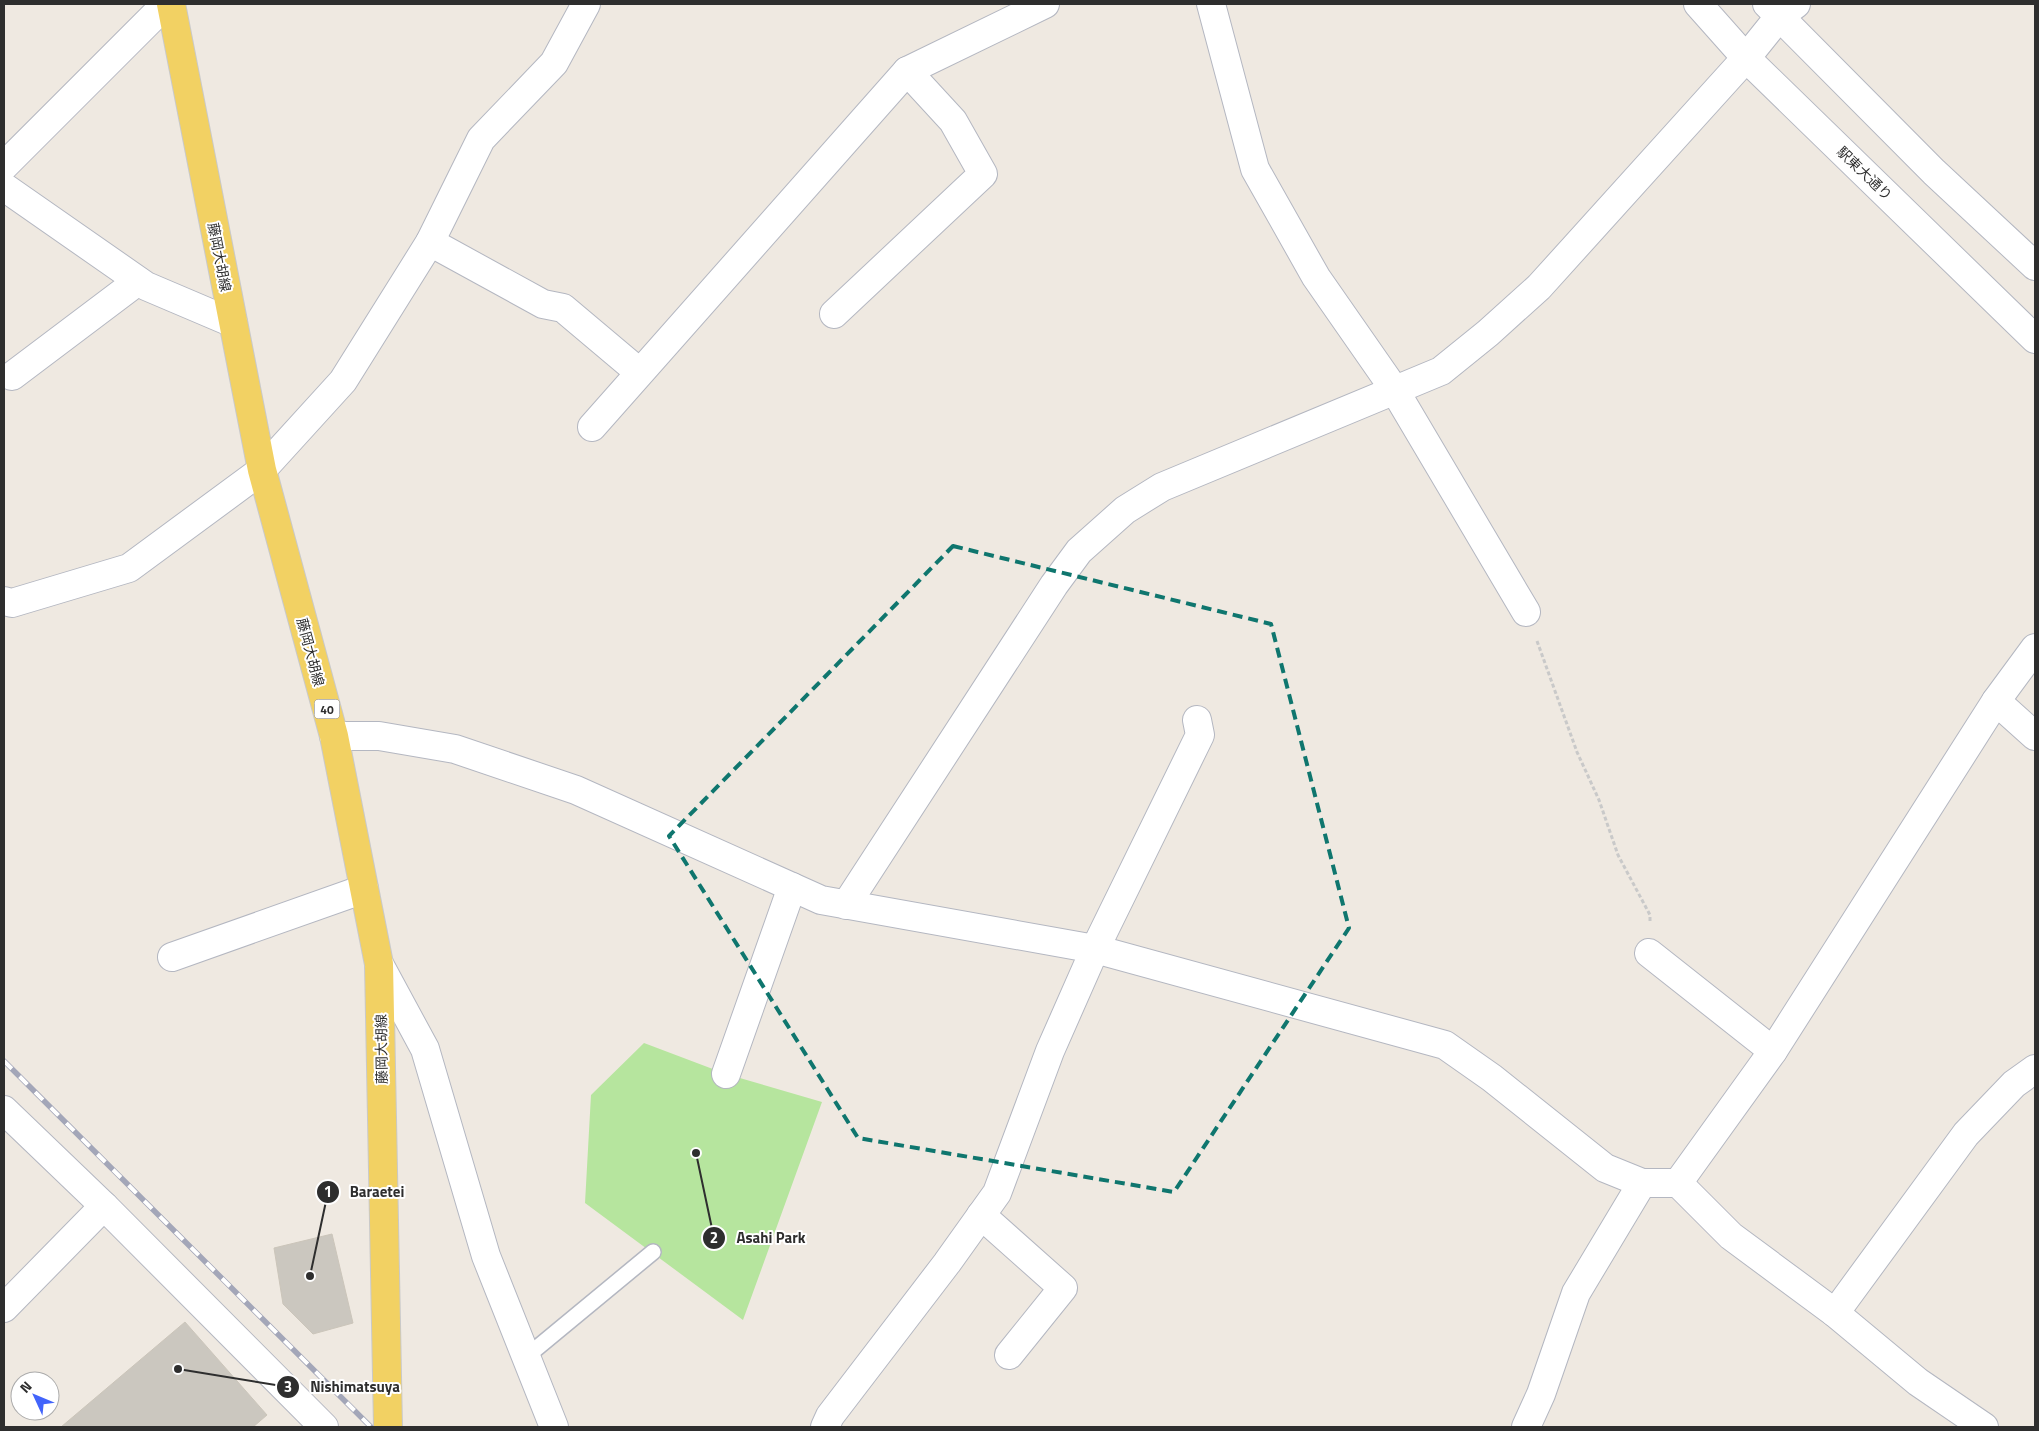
<svg xmlns="http://www.w3.org/2000/svg" width="2039" height="1431" viewBox="0 0 2039 1431" font-family="'Titillium Web','Noto Sans JP',sans-serif">
<rect width="100%" height="100%" fill="#efe9e1"/>
<polygon fill="#b6e59e" points="644,1043 726,1074 822,1102 743,1320 585,1203 591,1095"/>
<g fill="#cbc7bf" stroke="#cbc5ba">
<polygon points="332,1234 353,1323 313,1334 283,1304 274,1248"/>
<polygon points="185,1322 267,1415 253,1427 61,1427"/>
</g>
<g fill="none" stroke-linecap="round" stroke-linejoin="round">
<g stroke="#b4b7c1" stroke-width="18">
<polyline id="service" points="526,1357 653,1252"/>
</g>
<g stroke="#b4b7c1" stroke-width="30">
<g id="minor">
<polyline points="1211,4 1255,169 1316,277 1394,389 1526,612"/>
<polyline points="907,71 1045,4"/>
<polyline points="4,187 146,286 233,323"/>
<polyline points="430,242 543,304 563,308 639,372"/>
<polyline points="12,376 138,281"/>
<polyline points="592,427 907,71 953,121 983,174 834,314"/>
<polyline points="4,601 12,603 129,568 262,470 343,381 430,242 481,139 554,63 586,4"/>
<polyline points="1996,701 2035,736"/>
<polyline points="334,736 379,736 455,749 576,790 821,900 1095,949 1445,1045 1492,1078 1605,1168 1642,1183 1678,1183 1731,1236 1835,1313 1918,1382 1984,1427"/>
<polyline points="846,905 1054,585 1079,551 1125,510 1162,487 1441,371 1488,333 1539,287 1746,58 1779,17 1796,4"/>
<polyline points="1649,953 1773,1051"/>
<polyline points="172,957 364,889"/>
<polyline points="379,964 425,1049 486,1256 554,1427"/>
<polyline points="726,1074 792,887"/>
<polyline points="4,1110 104,1206 324,1427"/>
<polyline points="1678,1183 1773,1051 1996,701 2035,648"/>
<polyline points="981,1215 1063,1288 1009,1355"/>
<polyline points="4,1308 104,1206"/>
<polyline points="1835,1313 1966,1134 2014,1084 2035,1069"/>
<polyline points="825,1427 830,1416 947,1263 997,1193 1050,1051 1095,949 1200,735 1197,720"/>
<polyline points="1526,1427 1541,1394 1576,1293 1642,1183"/>
</g>
</g>
<g stroke="#b4b7c1" stroke-width="30">
<g id="tertiary">
<polyline points="1698,4 1746,58 2035,339"/>
<polyline points="1767,4 1934,172 2035,266"/>
<polyline points="4,166 166,4"/>
</g>
</g>
<g stroke="#c9c9c9" stroke-width="30">
<polyline id="primary" points="171,4 262,470 334,736 379,964 388,1427"/>
</g>
<polyline stroke="#c9c9c9" stroke-width="3" stroke-dasharray="4 2.5" stroke-linecap="butt" points="1537,641 1577,752 1599,800 1618,855 1650,915 1650,922"/>
<use href="#service" stroke="#fff" stroke-width="15"/>
<use href="#minor" stroke="#fff" stroke-width="28"/>
<use href="#tertiary" stroke="#fff" stroke-width="28"/>
<use href="#primary" stroke="#f2d163" stroke-width="28"/>
<g stroke="#a3a6b8" stroke-width="5.5">
<polyline id="rail" points="4,1061 371,1427"/>
</g>
<use href="#rail" stroke="#fff" stroke-width="4" stroke-dasharray="11" stroke-linecap="butt"/>
</g>
<path fill="none" stroke="#0f766e" stroke-width="4" stroke-dasharray="10 6" stroke-linejoin="round" d="M953 546 1271 624 1349 928 1174 1192 858 1138 669 836Z"/>
<g text-anchor="middle" dominant-baseline="central" stroke-width="4" stroke-linejoin="round" paint-order="stroke">
<rect fill="#fff" stroke="#6d6d6d" stroke-width="1" x="314.5" y="699.5" width="25" height="19" rx="4"/>
<g font-size="12" font-weight="bold" fill="#2e2e2e">
<text x="327" y="709">40</text>
</g>
<g font-size="14" fill="#2e2e2e" stroke="#fff">
<text transform="translate(1865 173) rotate(44)">駅東大通り</text>
<text transform="translate(220 257) rotate(79)">藤岡大胡線</text>
<text transform="translate(311 652) rotate(75)">藤岡大胡線</text>
<text transform="translate(381 1049) rotate(-91)">藤岡大胡線</text>
</g>
</g>
<path fill="none" stroke="#2e2e2e" stroke-width="2" d="M310 1276L328 1192M696 1153L714 1238M178 1369L288 1387"/>
<g fill="#2e2e2e" stroke="#fff" stroke-width="2">
<circle cx="310" cy="1276" r="5"/>
<circle cx="696" cy="1153" r="5"/>
<circle cx="178" cy="1369" r="5"/>
<circle cx="328" cy="1192" r="12"/>
<circle cx="714" cy="1238" r="12"/>
<circle cx="288" cy="1387" r="12"/>
</g>
<g font-size="15" text-anchor="middle" font-weight="bold" fill="#fff">
<text x="328" y="1197">1</text>
<text x="714" y="1243">2</text>
<text x="288" y="1392">3</text>
</g>
<g font-size="15" text-anchor="middle" font-weight="bold" fill="#2e2e2e" stroke="#fff" stroke-width="4" stroke-linejoin="round" paint-order="stroke">
<text x="377" y="1197">Baraetei</text>
<text x="771" y="1243">Asahi Park</text>
<text x="355" y="1392">Nishimatsuya</text>
</g>
<rect width="2039" height="1431" fill="none" stroke="#2e2e2e" stroke-width="10"/>
<g transform="translate(35 1396) rotate(314)"><circle r="24" fill="#ffffff" stroke="#ababab"/>
<path d="M0-4L9 19L0 12L-9 19Z" fill="#4264fb"/>
<text y="-8" font-size="14" font-weight="bold" text-anchor="middle" fill="#2e2e2e">N</text>
</g>
</svg>
